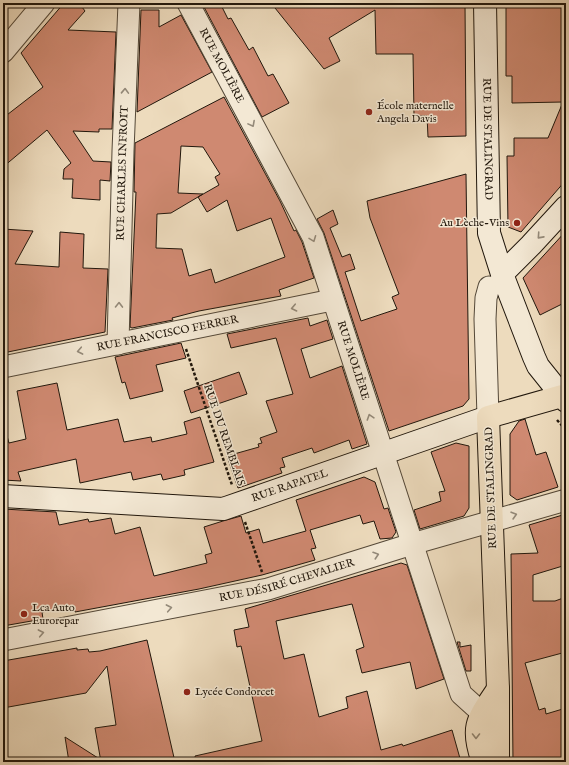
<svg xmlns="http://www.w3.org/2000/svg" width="569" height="765" viewBox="0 0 569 765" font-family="'IM FELL English',serif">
<rect width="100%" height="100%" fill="#eddbbd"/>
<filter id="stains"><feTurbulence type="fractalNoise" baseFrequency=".005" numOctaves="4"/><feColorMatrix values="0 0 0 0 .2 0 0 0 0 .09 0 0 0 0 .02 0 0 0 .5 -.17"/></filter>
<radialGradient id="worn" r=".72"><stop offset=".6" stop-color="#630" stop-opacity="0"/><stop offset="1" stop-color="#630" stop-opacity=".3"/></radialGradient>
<g fill="#cf8971" stroke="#21170c" fill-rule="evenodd">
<polygon points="64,3 79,3 85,11 68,30 116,32 112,129 99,129 99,132 73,131 93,161 111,162 110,181 100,180 100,200 72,198 73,179 63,179 64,169 71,163 47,130 3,167 3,118 43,87 21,53"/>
<polygon points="211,3 220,3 228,19 231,18 249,50 253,47 268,76 273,74 289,103 262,117 204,7"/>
<polygon points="271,3 465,3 466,136 428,137 427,116 414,116 413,54 376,54 375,10 329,38 340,61 324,69"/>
<polygon points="506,3 566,3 566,180 521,232 508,227 507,156 514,156 514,138 548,138 563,102 512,103 512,76 506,76"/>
<polygon points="141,10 159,10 159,27 181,15 212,72 137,112"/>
<path d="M224 97 280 201 294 231 296 230 302 242 314 278 279 290 281 296 199 311 172 318 173 320 132 328 130 327 136 192H134L135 143ZM181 146 203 147 220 174 215 177 219 185 198 197 207 212 227 200 237 231 271 218 285 257 215 283 211 269 189 276 182 249 156 248 157 214 171 213 203 194 178 193Z"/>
<polygon points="466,174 469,399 463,406 389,431 324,233 317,219 333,210 338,224 330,228 342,257 350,254 355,269 345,272 361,321 397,309 392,297 399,294 370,218 367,201"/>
<polygon points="3,229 33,231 15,264 59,267 60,232 84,234 83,268 108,269 105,332 3,353"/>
<polygon points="566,231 566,302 540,315 523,278"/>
<polygon points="308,318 310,326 327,320 333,339 301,349 310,378 342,366 367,444 352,449 349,440 314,453 312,448 282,458 285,467 280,468 282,473 238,488 227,456 259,447 258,444 262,443 260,438 277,432 266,401 293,394 276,338 231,348 227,334"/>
<polygon points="181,343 186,358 156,365 163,391 130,399 125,382 122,383 115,357"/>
<polygon points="239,372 247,394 191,413 184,391"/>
<polygon points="57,383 67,430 118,419 124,442 151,437 152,442 187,434 184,422 200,417 214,462 184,470 185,475 163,480 161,474 133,480 131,472 80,483 76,459 18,472 21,481 3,480 3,436 7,436 9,443 26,439 17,391"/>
<polygon points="525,419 536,455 546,452 558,487 517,500 510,495 510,434 519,421"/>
<polygon points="456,443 469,446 469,508 464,516 420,529 414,510 441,501 439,492 445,491 431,452"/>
<polygon points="364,477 375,482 384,509 388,508 396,532 392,538 380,539 374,521 363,524 360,515 310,530 316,548 311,549 315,560 262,575 199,589 75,612 74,606 42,612 43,619 3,626 3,509 56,512 59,525 88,519 89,522 111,518 115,534 140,527 154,576 207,563 205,555 212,553 204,527 223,521 241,516 246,533 259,529 263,543 306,531 296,500"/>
<polygon points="566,514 566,565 533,575 533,601 555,601 566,597 566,652 525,663 539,710 545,708 546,714 566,708 566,756 546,762 513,762 511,554 538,553 529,525"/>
<polygon points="401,563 407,565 444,679 416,689 410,662 362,673 356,650 364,647 352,604 276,621 284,659 304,654 319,717 348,708 346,697 367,691 381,750 402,744 403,746 452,730 461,762 196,762 195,756 262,741 241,646 237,647 234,630 249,627 245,609"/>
<polygon points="147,640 175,762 101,762 95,728 116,725 107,666 86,693 3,708 3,661 77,648 77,650 88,649 89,652 100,651"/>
<polygon points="457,642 460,642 460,647 471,645 471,671 466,671"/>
<polygon points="65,737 98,758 69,762"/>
</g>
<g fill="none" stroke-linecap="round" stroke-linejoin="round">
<g stroke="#544838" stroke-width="23">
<g id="street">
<path id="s1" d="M188 3 313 237 461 694 482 713 498 718"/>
<polyline points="3,52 44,3"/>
<path id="s2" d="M118 344 123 151 129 3"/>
<path id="s3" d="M3 367 332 300"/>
<polyline points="488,417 485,319 486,298 489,287"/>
<path id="s4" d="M3 640 268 589 412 544 566 500"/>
</g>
</g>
<g stroke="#21170c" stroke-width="24">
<g id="secondary">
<path id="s5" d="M485 3 489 233 502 274 534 357 538 366 562 396"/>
<polyline points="502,274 531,245 566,207"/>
<path id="s6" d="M3 496 223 509 488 417"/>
</g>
</g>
<g stroke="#21170c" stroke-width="24">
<g id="primary">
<path d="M483 762C470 726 478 719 498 689"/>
<polyline points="498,762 498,689 488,417 562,396 566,401"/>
</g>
</g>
<g stroke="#21170c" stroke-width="2.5" stroke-dasharray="3 2" stroke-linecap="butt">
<polyline points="186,349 232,485"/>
<polyline points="557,420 566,430"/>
<polyline points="245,522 262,572"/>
</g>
<use href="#street" stroke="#f3e8d4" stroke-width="21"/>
<use href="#secondary" stroke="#f3e8d4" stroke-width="22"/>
<use href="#primary" stroke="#eddbbd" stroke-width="22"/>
</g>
<defs><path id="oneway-chevron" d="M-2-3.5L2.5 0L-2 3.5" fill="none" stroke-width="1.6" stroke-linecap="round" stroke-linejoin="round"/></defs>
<g stroke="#948a7a">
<use href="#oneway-chevron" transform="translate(125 91) rotate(-88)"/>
<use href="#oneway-chevron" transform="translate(252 124) rotate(62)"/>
<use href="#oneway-chevron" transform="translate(540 236) rotate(132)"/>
<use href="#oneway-chevron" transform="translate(313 239) rotate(69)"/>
<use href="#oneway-chevron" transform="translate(119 305) rotate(-89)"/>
<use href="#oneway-chevron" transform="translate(294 308) rotate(168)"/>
<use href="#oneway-chevron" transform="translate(80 351) rotate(169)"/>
<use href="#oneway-chevron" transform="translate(370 417) rotate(-108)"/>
<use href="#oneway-chevron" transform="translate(514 515) rotate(-16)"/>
<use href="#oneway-chevron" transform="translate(376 555) rotate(-18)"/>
<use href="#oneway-chevron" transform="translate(169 608) rotate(-11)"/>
<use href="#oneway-chevron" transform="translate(41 633) rotate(-11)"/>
</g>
<use stroke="#91836d" href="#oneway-chevron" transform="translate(476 736) rotate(90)"/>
<g fill="#8f2418" stroke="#f3e8d4" stroke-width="1.5">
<circle cx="369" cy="112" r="4"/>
<circle cx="517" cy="223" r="4"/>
<circle cx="24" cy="614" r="4"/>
<circle cx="187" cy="692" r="4"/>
</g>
<g text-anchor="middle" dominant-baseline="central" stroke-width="3" stroke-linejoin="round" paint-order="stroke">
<g font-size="11" fill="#21170c" stroke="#f3e8d4">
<text stroke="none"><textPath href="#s1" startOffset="71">RUE MOLIÈRE</textPath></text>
<text stroke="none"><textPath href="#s5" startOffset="136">RUE DE STALINGRAD</textPath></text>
<text stroke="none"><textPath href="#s2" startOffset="171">RUE CHARLES INFROIT</textPath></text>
<text stroke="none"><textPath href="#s3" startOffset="168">RUE FRANCISCO FERRER</textPath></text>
<text stroke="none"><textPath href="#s1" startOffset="395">RUE MOLIÈRE</textPath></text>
<text transform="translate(224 435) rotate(71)">RUE DU REMBLAIS</text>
<text stroke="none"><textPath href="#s6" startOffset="291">RUE RAPATEL</textPath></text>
<text transform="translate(491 488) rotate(-92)">RUE DE STALINGRAD</text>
<text stroke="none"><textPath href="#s4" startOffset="290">RUE DÉSIRÉ CHEVALIER</textPath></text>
</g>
<g font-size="11" fill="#21170c" stroke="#f3e8d4" text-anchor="start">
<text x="377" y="106">École maternelle<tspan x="377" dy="13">Angela Davis</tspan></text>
<text x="509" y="223" text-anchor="end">Au Lèche-Vins</text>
<text x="32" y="608">Lca Auto<tspan x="32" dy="13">Eurorepar</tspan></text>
<text x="195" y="692">Lycée Condorcet</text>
</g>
</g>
<rect width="569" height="765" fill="none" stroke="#eddbbd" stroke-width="16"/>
<rect x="4" y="4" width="561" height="757" fill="none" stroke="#21170c" stroke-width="2"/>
<rect x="8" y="8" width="553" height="749" fill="none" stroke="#21170c"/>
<rect width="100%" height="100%" filter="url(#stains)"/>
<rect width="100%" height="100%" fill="url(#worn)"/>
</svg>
